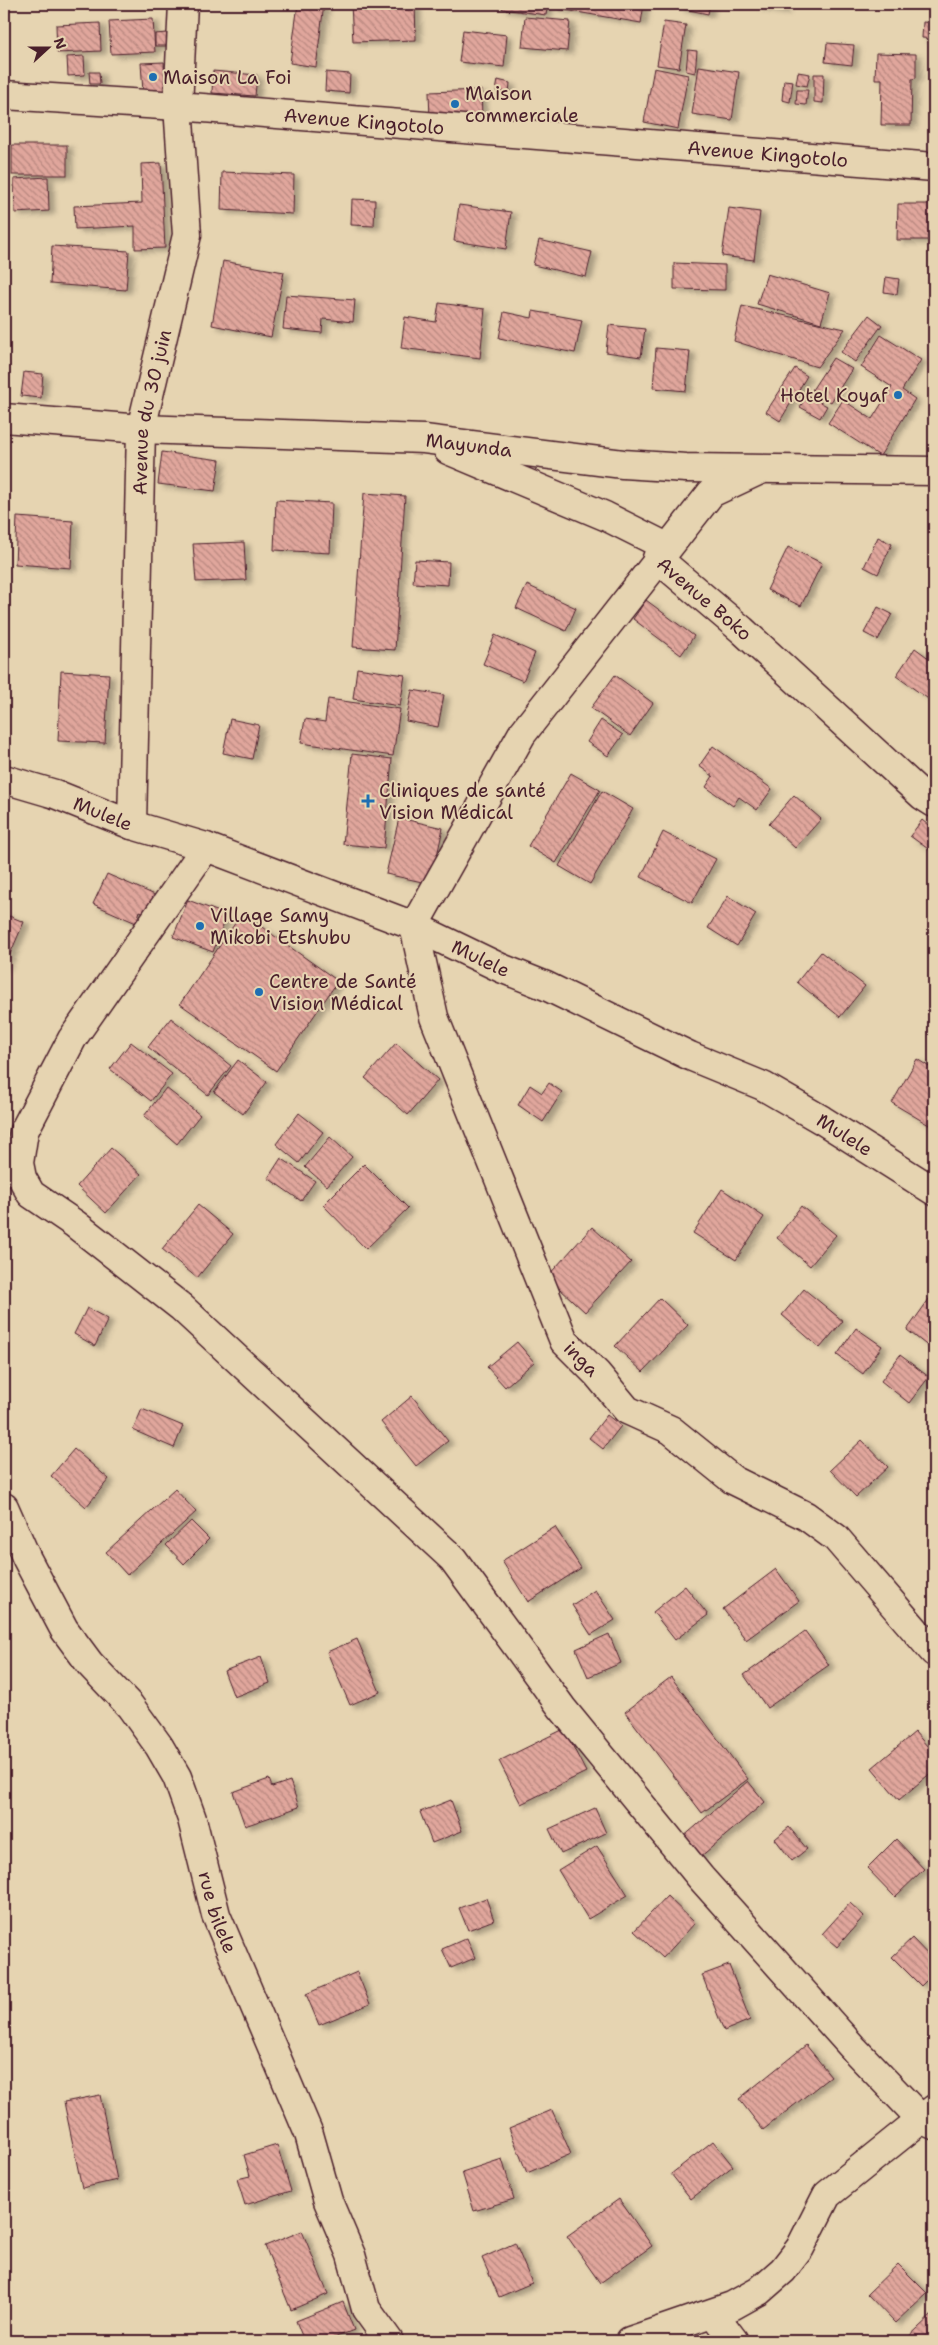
<svg xmlns="http://www.w3.org/2000/svg" width="938" height="2345" viewBox="0 0 938 2345" font-family="'Shantell Sans',sans-serif">
<defs>
<pattern id="building-back-hatch" width="6" height="6" patternUnits="userSpaceOnUse" patternTransform="scale(1.25)"><rect width="6" height="6" fill="#e0a69c"/><path d="M-1 5l2 2M0 0l6 6M5-1l2 2" fill="none" stroke="#b8877f"/></pattern>
<filter id="shadow"><feDropShadow dx="5.5" dy="3" stdDeviation="2.5" flood-color="#0004"/></filter>
</defs>
<rect width="100%" height="100%" fill="#e6d4b1"/>
<filter id="ink" filterUnits="userSpaceOnUse"><feTurbulence type="fractalNoise" baseFrequency=".02" numOctaves="2"/><feDisplacementMap in="SourceGraphic" scale="10" xChannelSelector="R" yChannelSelector="G"/><feConvolveMatrix kernelMatrix="1 2 1 2 8 2 1 2 1" color-interpolation-filters="sRGB"/></filter>
<g filter="url(#ink)">
<g fill="url(#building-back-hatch)" stroke="#4a1f2b" filter="url(#shadow)">
<polygon points="298,4 324,4 316,67 290,63"/>
<polygon points="351,4 415,4 416,40 353,42"/>
<polygon points="503,4 548,4 546,15 502,9"/>
<polygon points="553,4 644,4 641,23 553,8"/>
<polygon points="680,4 710,4 708,14 679,8"/>
<polygon points="758,4 784,4 783,11 757,7"/>
<polygon points="525,17 570,21 567,51 522,47"/>
<polygon points="153,19 155,52 111,54 109,21"/>
<polygon points="664,22 686,25 679,68 657,65"/>
<polygon points="923,22 934,23 934,39 922,38"/>
<polygon points="100,23 101,51 57,53 56,25"/>
<polygon points="463,30 507,35 504,67 459,62"/>
<polygon points="167,33 168,46 155,46 155,34"/>
<polygon points="827,43 854,45 852,65 825,62"/>
<polygon points="688,50 697,51 695,73 686,71"/>
<polygon points="876,53 916,54 916,78 912,79 911,125 881,125 882,79 875,79"/>
<polygon points="84,56 85,75 68,76 67,57"/>
<polygon points="164,62 165,91 143,92 141,63"/>
<polygon points="699,66 739,72 732,120 692,114"/>
<polygon points="654,68 688,75 678,129 644,122"/>
<polygon points="213,71 257,75 255,96 212,93"/>
<polygon points="89,72 99,72 100,84 90,84"/>
<polygon points="326,72 350,74 349,93 325,91"/>
<polygon points="798,72 810,74 807,86 796,84"/>
<polygon points="814,74 824,74 823,103 814,102"/>
<polygon points="498,80 510,83 509,93 496,91"/>
<polygon points="784,80 793,81 790,102 782,100"/>
<polygon points="481,90 482,117 430,119 429,92"/>
<polygon points="797,90 808,90 806,105 796,104"/>
<rect x="12" y="145" width="55" height="30"/>
<polygon points="161,163 165,248 135,249 135,226 75,229 74,206 142,203 141,164"/>
<polygon points="222,172 294,175 293,214 221,210"/>
<polygon points="48,177 49,211 15,213 14,179"/>
<polygon points="352,199 375,200 374,226 351,225"/>
<polygon points="898,204 934,204 934,240 897,240"/>
<polygon points="459,205 511,212 506,249 454,241"/>
<polygon points="729,208 760,212 754,260 722,256"/>
<polygon points="539,240 592,252 586,277 533,265"/>
<polygon points="52,246 129,251 126,290 50,284"/>
<polygon points="223,261 284,272 271,337 212,325"/>
<polygon points="674,263 725,265 725,290 674,289"/>
<polygon points="767,274 830,293 821,323 757,304"/>
<polygon points="886,277 899,279 897,294 884,292"/>
<polygon points="286,295 355,300 353,322 323,319 322,333 283,329"/>
<polygon points="439,303 485,309 480,358 401,348 405,317 436,322"/>
<polygon points="742,306 845,329 817,367 734,341"/>
<polygon points="533,311 582,320 575,353 499,338 504,312 532,318"/>
<polygon points="869,315 882,325 855,362 841,352"/>
<polygon points="609,325 645,329 641,357 606,352"/>
<polygon points="881,335 921,360 902,390 915,399 880,456 828,423 843,400 872,419 892,387 861,367"/>
<polygon points="656,348 690,351 686,391 653,388"/>
<polygon points="833,358 852,369 831,402 812,390"/>
<polygon points="795,368 807,376 780,421 766,412"/>
<polygon points="24,372 43,374 41,398 21,396"/>
<polygon points="807,395 827,406 820,418 800,407"/>
<polygon points="162,452 220,460 215,491 158,484"/>
<polygon points="364,493 405,496 395,650 353,647"/>
<polygon points="276,500 332,503 330,553 274,550"/>
<polygon points="17,517 73,521 71,568 15,564"/>
<polygon points="878,537 892,544 878,574 864,567"/>
<polygon points="244,542 246,580 196,582 193,544"/>
<polygon points="788,547 822,563 801,606 767,590"/>
<polygon points="415,560 449,562 448,585 413,583"/>
<polygon points="527,585 576,608 566,631 516,608"/>
<polygon points="646,600 694,636 681,655 633,619"/>
<polygon points="878,607 892,614 878,640 864,633"/>
<polygon points="495,635 535,653 523,681 483,664"/>
<polygon points="915,648 934,662 934,703 896,676"/>
<polygon points="357,668 405,675 400,706 353,699"/>
<polygon points="61,671 109,674 105,743 58,741"/>
<polygon points="615,675 653,703 630,736 591,708"/>
<polygon points="412,690 444,695 438,727 406,721"/>
<polygon points="328,699 400,709 393,756 301,743 305,719 325,722"/>
<polygon points="230,719 259,725 252,759 223,753"/>
<polygon points="601,720 623,735 608,756 587,742"/>
<polygon points="713,746 772,789 757,810 739,797 733,806 706,787 713,776 699,766"/>
<polygon points="352,754 392,759 384,848 343,844"/>
<polygon points="571,773 600,790 556,863 528,846"/>
<polygon points="602,791 633,809 590,884 559,866"/>
<polygon points="794,795 821,819 795,848 769,824"/>
<polygon points="399,818 443,828 431,884 386,874"/>
<polygon points="922,820 934,830 934,847 931,851 910,836"/>
<polygon points="663,832 716,859 692,903 641,877"/>
<polygon points="107,874 162,898 154,917 140,911 136,923 93,904"/>
<polygon points="728,896 756,914 737,946 708,928"/>
<polygon points="188,900 227,915 213,952 173,937"/>
<polygon points="242,913 338,981 276,1071 180,1004"/>
<polygon points="4,914 24,922 4,968"/>
<polygon points="821,952 865,986 840,1017 797,982"/>
<polygon points="171,1018 231,1066 208,1095 148,1047"/>
<polygon points="131,1042 172,1074 151,1101 110,1069"/>
<polygon points="396,1043 438,1080 408,1115 365,1078"/>
<polygon points="917,1059 934,1070 934,1128 892,1103"/>
<polygon points="238,1060 267,1082 243,1114 214,1092"/>
<polygon points="549,1083 562,1092 543,1122 518,1105 530,1085 542,1093"/>
<polygon points="166,1088 200,1115 177,1144 144,1116"/>
<polygon points="299,1113 323,1132 299,1163 276,1144"/>
<polygon points="330,1137 352,1157 327,1186 305,1167"/>
<polygon points="111,1148 141,1174 106,1213 77,1186"/>
<polygon points="281,1158 315,1181 301,1201 268,1178"/>
<polygon points="364,1164 408,1208 366,1249 323,1205"/>
<polygon points="722,1189 764,1217 736,1260 693,1233"/>
<polygon points="198,1205 233,1234 197,1278 162,1249"/>
<polygon points="801,1206 836,1235 810,1266 777,1238"/>
<polygon points="592,1227 631,1262 585,1312 547,1277"/>
<polygon points="804,1289 843,1321 820,1348 782,1315"/>
<polygon points="934,1292 934,1351 907,1330"/>
<polygon points="660,1298 688,1325 643,1372 615,1346"/>
<polygon points="87,1308 108,1319 95,1346 74,1334"/>
<polygon points="856,1328 882,1346 863,1374 837,1355"/>
<polygon points="517,1342 534,1362 505,1387 487,1367"/>
<polygon points="900,1355 929,1377 909,1403 881,1381"/>
<polygon points="412,1396 448,1441 416,1466 381,1422"/>
<polygon points="142,1409 183,1426 174,1448 133,1430"/>
<polygon points="607,1415 621,1426 603,1449 589,1438"/>
<polygon points="862,1440 888,1467 856,1497 830,1470"/>
<polygon points="74,1449 109,1479 86,1507 51,1476"/>
<polygon points="175,1489 196,1512 127,1575 106,1552"/>
<polygon points="191,1521 209,1539 184,1564 166,1545"/>
<polygon points="555,1527 581,1568 528,1602 502,1561"/>
<polygon points="776,1569 799,1601 746,1640 723,1609"/>
<polygon points="685,1586 708,1615 675,1640 653,1612"/>
<polygon points="595,1590 615,1620 591,1635 572,1605"/>
<polygon points="805,1631 829,1665 767,1708 744,1675"/>
<polygon points="609,1634 621,1663 588,1677 576,1649"/>
<polygon points="357,1639 380,1692 350,1705 327,1652"/>
<polygon points="261,1657 270,1683 234,1697 224,1671"/>
<polygon points="671,1677 748,1779 702,1813 625,1712"/>
<polygon points="564,1729 586,1772 521,1804 499,1761"/>
<polygon points="915,1732 934,1754 934,1770 899,1800 872,1768"/>
<polygon points="269,1779 272,1787 290,1781 299,1807 245,1826 233,1792"/>
<polygon points="748,1781 765,1802 699,1858 682,1838"/>
<polygon points="451,1800 462,1831 432,1843 420,1812"/>
<polygon points="595,1808 606,1833 561,1854 549,1829"/>
<polygon points="789,1827 807,1849 792,1861 775,1839"/>
<polygon points="896,1839 924,1869 895,1897 867,1868"/>
<polygon points="597,1846 628,1895 588,1919 558,1870"/>
<polygon points="667,1896 695,1923 663,1958 634,1931"/>
<polygon points="486,1898 494,1920 468,1930 459,1908"/>
<polygon points="850,1903 864,1916 837,1947 822,1934"/>
<polygon points="467,1938 475,1958 451,1968 442,1949"/>
<polygon points="912,1938 934,1961 934,1973 921,1986 892,1957"/>
<polygon points="729,1965 750,2020 724,2031 702,1975"/>
<polygon points="357,1972 370,2004 319,2025 306,1994"/>
<polygon points="806,2045 831,2076 763,2130 739,2099"/>
<polygon points="100,2095 117,2180 82,2188 64,2102"/>
<polygon points="552,2110 571,2154 527,2173 509,2128"/>
<polygon points="713,2141 733,2166 691,2199 671,2174"/>
<polygon points="277,2145 291,2191 245,2205 237,2179 250,2176 244,2155"/>
<polygon points="502,2159 514,2199 474,2211 462,2172"/>
<polygon points="619,2199 652,2246 600,2283 567,2236"/>
<polygon points="302,2231 328,2294 291,2310 265,2246"/>
<polygon points="515,2243 532,2283 499,2297 482,2258"/>
<polygon points="898,2264 927,2293 895,2323 867,2294"/>
<polygon points="343,2302 354,2330 326,2341 304,2341 296,2321"/>
<polygon points="932,2315 934,2317 934,2341 904,2341"/>
</g>
<g fill="none" stroke-linecap="round" stroke-linejoin="round">
<g stroke="#4a1f2b" stroke-width="31">
<g id="minor">
<path id="s1" d="M4 95 178 106 934 167"/>
<path id="s2" d="M4 418 141 429 424 439 623 464 686 468 934 471"/>
<path id="s3" d="M448 450 605 516 663 545 657 558 742 630 923 796 934 803"/>
<path id="s4" d="M760 470 711 493 522 734 414 926 434 1017 564 1341 597 1374 627 1410 671 1430 733 1480 806 1516 836 1538 934 1652"/>
<path id="s5" d="M4 779 55 794 132 825 206 847 414 926 501 968 546 986 690 1056 763 1086 822 1120 934 1191"/>
<path id="s6" d="M132 825 141 429 187 235 178 106 183 4"/>
<polyline points="206,847 72,1039 24,1131 19,1163 22,1178 31,1194 75,1224 181,1307 453,1559 562,1708 701,1878 855,2050 922,2120 934,2125"/>
<path id="s7" d="M4 1507 27 1559 64 1629 90 1664 130 1706 159 1746 177 1777 192 1819 216 1915 309 2134 328 2201 351 2255 366 2309 389 2341"/>
<polyline points="713,2313 734,2341"/>
<polyline points="630,2341 732,2306 759,2291 783,2270 800,2248 827,2195 934,2109"/>
</g>
</g>
<use href="#minor" stroke="#e6d4b1" stroke-width="28"/>
</g>
</g>
<g fill="#1f6fb2" stroke="#e6d4b1" stroke-width="2">
<circle cx="153" cy="77" r="5"/>
<circle cx="455" cy="104" r="5"/>
<circle cx="898" cy="395" r="5"/>
<path d="M365.5 793.5h5v5h5v5h-5v5h-5v-5h-5v-5h5z"/>
<circle cx="200" cy="926" r="5"/>
<circle cx="259" cy="992" r="5"/>
</g>
<g text-anchor="middle" dominant-baseline="central" stroke-width="4" stroke-linejoin="round" paint-order="stroke">
<g font-size="19" fill="#4a1f2b" stroke="#e6d4b1" text-anchor="start">
<text x="163" y="77">Maison La Foi</text>
<text x="465" y="93">Maison<tspan x="465" dy="22">commerciale</tspan></text>
<text x="888" y="395" text-anchor="end">Hotel Koyaf</text>
<text x="379" y="790">Cliniques de santé<tspan x="379" dy="22">Vision Médical</tspan></text>
<text x="210" y="915">Village Samy<tspan x="210" dy="22">Mikobi Etshubu</tspan></text>
<text x="269" y="981">Centre de Santé<tspan x="269" dy="22">Vision Médical</tspan></text>
</g>
<g font-size="19" fill="#4a1f2b" stroke="#e6d4b1">
<text stroke="none"><textPath href="#s1" startOffset="361">Avenue Kingotolo</textPath></text>
<text stroke="none"><textPath href="#s1" startOffset="766">Avenue Kingotolo</textPath></text>
<text stroke="none"><textPath href="#s6" startOffset="414">Avenue du 30 juin</textPath></text>
<text stroke="none"><textPath href="#s2" startOffset="466">Mayunda</textPath></text>
<text stroke="none"><textPath href="#s3" startOffset="312">Avenue Boko</textPath></text>
<text stroke="none"><textPath href="#s5" startOffset="105">Mulele</textPath></text>
<text stroke="none"><textPath href="#s5" startOffset="510">Mulele</textPath></text>
<text stroke="none"><textPath href="#s5" startOffset="915">Mulele</textPath></text>
<text stroke="none"><textPath href="#s4" startOffset="1048">inga</textPath></text>
<text stroke="none"><textPath href="#s7" startOffset="464">rue bilele</textPath></text>
</g>
</g>
<rect width="938" height="2345" fill="none" stroke="#e6d4b1" stroke-width="20"/>
<rect x="10" y="10" width="918" height="2325" fill="none" stroke="#4a1f2b" stroke-width="2" filter="url(#ink)"/>
<g transform="translate(48 48) rotate(69)" stroke="#e6d4b1" stroke-width="4" paint-order="stroke">
<path d="M0-4L9 19L0 12L-9 19Z" fill="#4a1f2b"/>
<text y="-8" font-size="14" font-weight="bold" text-anchor="middle" fill="#4a1f2b">N</text>
</g>
</svg>
